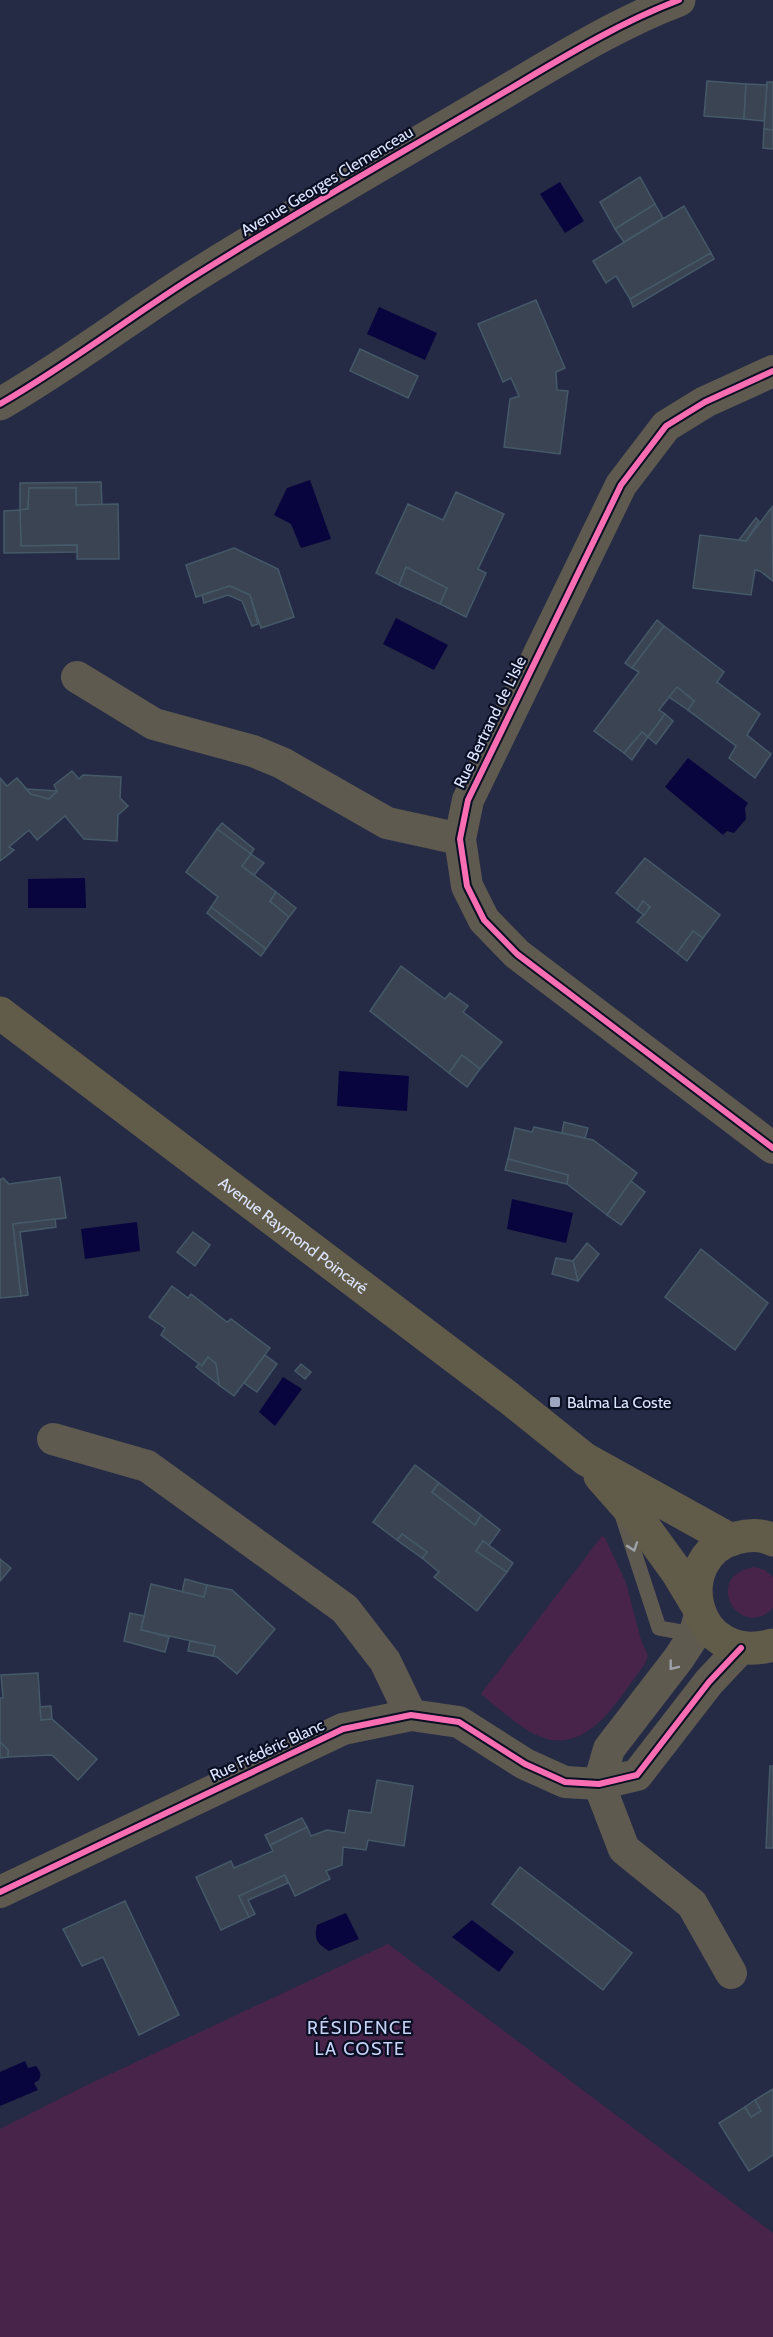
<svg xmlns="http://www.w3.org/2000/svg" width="773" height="2337" viewBox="0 0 773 2337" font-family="Cabin,sans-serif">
<rect width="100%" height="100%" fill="#262b45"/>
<g fill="#49244a">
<path d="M602 1536 605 1538 626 1583 641 1640 648 1656 644 1665C616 1702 584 1764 529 1731 512 1721 496 1706 481 1694Z"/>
<path d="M754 1567 765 1570 773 1577V1608C741 1642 700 1577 754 1567Z"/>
<polygon points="388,1944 773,2233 773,2337 0,2337 0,2129 85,2086"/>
</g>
<g fill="#08043d">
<polygon points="560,182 584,221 565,233 540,194"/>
<polygon points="379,307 437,333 425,360 367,334"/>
<polygon points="310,480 331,539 301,548 291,524 274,515 287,488"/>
<polygon points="396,618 448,645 434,670 383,644"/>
<polygon points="688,758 748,803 745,808 746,819 734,833 727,831 723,835 665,787"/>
<polygon points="85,878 86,908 28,908 28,879"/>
<polygon points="339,1071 409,1076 407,1111 337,1106"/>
<polygon points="512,1199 573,1213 566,1243 507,1229"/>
<polygon points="137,1222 140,1251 85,1259 81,1229"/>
<polygon points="283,1377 302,1389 275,1426 259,1412"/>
<path d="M346 1913 359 1939 329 1951C316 1943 314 1939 317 1925Z"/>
<polygon points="472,1920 514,1952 499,1972 452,1937"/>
<path d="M25 2061 28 2068 36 2066C40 2071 42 2074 39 2080L34 2083 38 2090 0 2106V2072Z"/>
</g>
<g fill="#3b4452" stroke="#455969" stroke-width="1.5">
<polygon points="707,81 746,84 744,119 704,116"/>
<polygon points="767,82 773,82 773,130 764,129"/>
<polygon points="746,84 767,85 764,121 744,119"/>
<polygon points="764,129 773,130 773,149 763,148"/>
<polygon points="640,177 655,204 615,229 600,202"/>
<polygon points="655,204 663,218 624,242 615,229"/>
<polygon points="684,206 711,253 630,299 616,276 606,283 593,261"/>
<polygon points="711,253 714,259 633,307 630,299"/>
<polygon points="536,300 565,368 556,372 557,390 568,391 560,454 504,447 510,399 519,396 511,378 503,382 478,324"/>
<polygon points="360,349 418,376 408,398 350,371"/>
<polygon points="101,482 102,505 76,505 76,488 29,488 28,509 20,510 20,483"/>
<polygon points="29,488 76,488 76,505 118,504 119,559 77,559 77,545 21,546 20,510 28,509"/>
<polygon points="456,492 504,514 478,569 486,573 466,617 440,604 447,588 406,567 399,585 376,573 408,504 443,520"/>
<polygon points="772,507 773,581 760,571 755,570 751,595 693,588 700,535 746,541"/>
<polygon points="20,510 21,546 77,545 77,552 4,553 4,511"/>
<polygon points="756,518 759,521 746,541 739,540"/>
<polygon points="234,548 278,569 294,617 261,628 250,595 230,586 196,597 186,565"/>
<polygon points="406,567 447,588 440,604 399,585"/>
<polygon points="230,586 250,595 258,624 252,626 242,601 228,595 204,603 202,595"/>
<polygon points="657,620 664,626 632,668 625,663"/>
<polygon points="664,626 724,672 717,682 760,714 747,735 771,754 755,778 729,758 736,746 688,710 694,701 677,687 659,710 665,714 648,737 642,732 624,753 594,731 639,672 632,668"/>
<polygon points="677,687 694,701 688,710 669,697"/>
<polygon points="665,714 673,721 656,744 648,737"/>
<polygon points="642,732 648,737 632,760 624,753"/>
<polygon points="72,771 79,779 83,775 121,777 120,798 128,806 118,815 117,841 84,839 65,816 37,840 29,830 9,847 14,850 0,861 0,778 7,786 17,778 31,794 49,799 57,791 54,785"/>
<polygon points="26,789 57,791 49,799 31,794"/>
<polygon points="222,823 254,849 251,854 217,829"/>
<polygon points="217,829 251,854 242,866 276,892 270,901 289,917 266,949 211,907 218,897 186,872"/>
<polygon points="251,854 264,863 254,875 242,866"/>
<polygon points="645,858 720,915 703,938 693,931 677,953 637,922 650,907 643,901 637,910 616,893"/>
<polygon points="276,892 296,908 289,917 270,901"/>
<polygon points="643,901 650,907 644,915 637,910"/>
<polygon points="211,907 266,949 261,956 207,913"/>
<polygon points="693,931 703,938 687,961 677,953"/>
<polygon points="401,966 445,999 450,993 468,1006 463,1012 502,1042 480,1069 462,1055 449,1073 370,1011"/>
<polygon points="462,1055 480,1069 467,1087 449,1073"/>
<polygon points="564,1122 588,1128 585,1138 562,1133"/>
<polygon points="534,1127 593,1140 637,1173 607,1215 567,1184 568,1175 508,1159 515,1128 532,1132"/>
<polygon points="508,1159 568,1175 567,1184 505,1170"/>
<polygon points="60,1177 66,1218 13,1224 21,1296 0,1298 0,1180 3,1178 9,1184"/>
<polygon points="631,1181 645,1192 621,1225 607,1215"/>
<polygon points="55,1219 56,1227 20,1232 28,1295 21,1296 13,1224"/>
<polygon points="193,1232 210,1245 195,1266 177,1252"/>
<polygon points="587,1243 599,1254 578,1281 573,1261"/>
<polygon points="701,1249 768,1303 735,1350 665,1297"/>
<polygon points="556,1258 573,1261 578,1281 552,1274"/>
<polygon points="172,1286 188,1298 191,1294 227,1322 231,1319 270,1348 234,1396 219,1385 216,1364 208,1357 202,1366 161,1335 165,1328 149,1317"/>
<polygon points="265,1355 277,1364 257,1392 244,1383"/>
<polygon points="208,1357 216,1364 219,1385 196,1367 199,1364 202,1366"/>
<polygon points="301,1364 311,1372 305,1379 295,1371"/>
<polygon points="415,1465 439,1483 432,1492 475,1525 481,1515 500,1530 489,1545 483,1541 476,1551 507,1572 477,1611 434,1577 439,1572 422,1558 427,1552 402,1534 397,1540 373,1522"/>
<polygon points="439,1483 481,1515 475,1525 432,1492"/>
<polygon points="402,1534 427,1552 422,1558 397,1540"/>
<polygon points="483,1541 513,1563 507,1572 476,1551"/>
<polygon points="0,1559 11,1568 0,1581"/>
<polygon points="185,1579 207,1585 204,1597 182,1592"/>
<polygon points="151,1584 204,1597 207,1585 232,1590 275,1629 237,1674 217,1657 213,1656 215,1646 141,1630"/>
<polygon points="130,1613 144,1616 141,1630 169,1637 165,1652 124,1641"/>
<polygon points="190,1641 215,1646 213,1656 188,1651"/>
<polygon points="38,1673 41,1720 52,1719 97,1759 78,1780 52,1755 8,1757 8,1750 0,1742 0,1698 3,1698 1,1675"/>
<polygon points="51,1706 52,1719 41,1720 40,1707"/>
<polygon points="0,1742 8,1750 8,1757 0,1758"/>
<polygon points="770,1766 773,1766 773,1848 766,1848"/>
<polygon points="377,1780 413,1786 404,1846 368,1840 366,1850 343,1847 342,1865 326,1871 330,1879 295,1896 285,1875 239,1896 249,1917 221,1930 196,1877 231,1861 234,1868 273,1851 270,1845 307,1827 311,1836 327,1830 345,1833 349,1810 371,1813"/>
<polygon points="302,1818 307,1827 270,1845 265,1835"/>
<polygon points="520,1867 632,1953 603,1990 492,1904"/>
<polygon points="285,1875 288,1883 248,1900 255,1914 249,1917 239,1896"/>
<polygon points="125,1901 179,2015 139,2035 103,1957 82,1966 63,1929"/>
<polygon points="773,2089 773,2155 749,2171 719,2123 745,2107 751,2117 761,2111 755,2100"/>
<polygon points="755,2100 761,2111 751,2117 745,2107"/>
</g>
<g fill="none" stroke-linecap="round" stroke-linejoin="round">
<polyline stroke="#5e5a50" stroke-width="15" points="622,1515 659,1628 698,1635"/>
<g stroke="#5e5a50" stroke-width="32">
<polyline points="773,371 705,402 666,426 621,485 468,800 460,839 467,886 484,920 517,954 773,1148"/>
<polyline points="77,677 154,724 253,751 282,763 387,823 460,839"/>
<polyline points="53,1439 147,1466 345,1609 385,1661 411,1715"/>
<polyline points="700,1615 694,1635 679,1658 609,1749 599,1784 624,1849 692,1904 731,1973"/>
<polyline points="0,1892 343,1729 411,1715 459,1722 525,1764 565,1782 599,1784 637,1775 709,1682 741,1648"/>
</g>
<path stroke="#5e5a50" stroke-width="33" d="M0 404C66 366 126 320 190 279 285 219 382 164 479 107 543 70 610 26 679 0"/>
<g stroke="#615b49" stroke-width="33">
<path id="s1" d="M0 1013 509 1398 585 1459 731 1540"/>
<polyline points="600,1476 643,1525 677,1572 698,1607"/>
<path d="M773 1540C762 1534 748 1535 736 1538 669 1556 690 1668 773 1645"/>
</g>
<g stroke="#0a0f24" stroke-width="10">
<g id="cycleway">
<polyline points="773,371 705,402 666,426 621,485 468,800 460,839 467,886 484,920 517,954 773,1148"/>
<path d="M0 404C66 366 126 320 190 279 285 219 382 164 479 107 543 70 610 26 679 0"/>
<polyline points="0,1892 343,1729 411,1715 459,1722 525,1764 565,1782 599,1784 637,1775 709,1682 741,1648"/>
</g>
</g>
<use href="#cycleway" stroke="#f96db3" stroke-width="6"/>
</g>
<defs><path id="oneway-chevron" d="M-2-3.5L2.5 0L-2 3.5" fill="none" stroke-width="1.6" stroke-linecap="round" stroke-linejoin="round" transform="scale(1.5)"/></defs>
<g stroke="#9ea0a8">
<use href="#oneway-chevron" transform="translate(633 1547) rotate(71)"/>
<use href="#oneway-chevron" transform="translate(673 1666) rotate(128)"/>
</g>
<rect fill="#9ea5be" stroke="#0a0f24" stroke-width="2" x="549" y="1396" width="12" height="12" rx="3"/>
<g text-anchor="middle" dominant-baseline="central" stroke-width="4.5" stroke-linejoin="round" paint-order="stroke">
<g font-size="16" fill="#dee6ff" stroke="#0a0f24">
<text transform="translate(327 181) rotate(-31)">Avenue Georges Clemenceau</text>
<text transform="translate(490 722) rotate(-64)">Rue Bertrand de L'Isle</text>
<text stroke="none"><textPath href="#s1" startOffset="368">Avenue Raymond Poincaré</textPath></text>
<text transform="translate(267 1750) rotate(-25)">Rue Frédéric Blanc</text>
</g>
<g font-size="16" fill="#dee6ff" stroke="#0a0f24" text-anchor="start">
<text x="567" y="1402">Balma La Coste</text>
</g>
<g font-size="18" letter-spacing="1.5" fill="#c6d3f6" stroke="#0a0f24">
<text x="360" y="2028">RÉSIDENCE<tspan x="360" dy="21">LA COSTE</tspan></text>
</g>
</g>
</svg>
